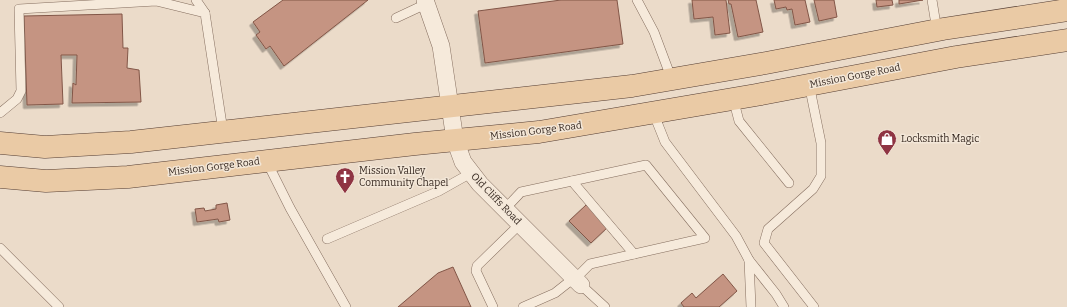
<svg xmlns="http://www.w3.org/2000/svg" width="1067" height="307" viewBox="0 0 1067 307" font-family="Bitter,serif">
<defs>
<filter id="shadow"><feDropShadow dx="-3.5" dy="3.5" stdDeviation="0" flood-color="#0004"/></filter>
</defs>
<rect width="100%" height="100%" fill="#ebdbc9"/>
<g fill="#c59482" stroke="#825647" filter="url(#shadow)">
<polygon points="283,0 368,0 284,66 270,46 266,49 256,35 260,32 253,22"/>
<polygon points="561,0 617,0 623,44 485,63 478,11"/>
<polygon points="692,0 726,0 730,33 715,35 713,17 694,19"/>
<polygon points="728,0 756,0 763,32 738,37 731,4 729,4"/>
<polygon points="774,0 805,0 810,22 795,25 792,9 787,10 786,7 776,9"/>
<polygon points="814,0 834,0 837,17 819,21"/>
<polygon points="876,0 892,0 893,5 877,7"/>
<polygon points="899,0 923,0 899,4"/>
<polygon points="122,14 123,48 128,48 127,68 139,70 141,102 72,103 73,83 76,85 77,55 61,55 63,104 27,105 24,16"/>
<polygon points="227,203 230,220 219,222 218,219 197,222 195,209 204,208 205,211 216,209 216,205"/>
<polygon points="586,205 608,227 591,243 569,221"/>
<polygon points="453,267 471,307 398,307 438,273"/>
<polygon points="723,274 737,291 719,307 684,307 681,303 692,293 696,298"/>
</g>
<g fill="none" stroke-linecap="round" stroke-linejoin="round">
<g stroke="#856e5f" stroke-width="10">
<g id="service">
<polyline points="196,0 205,13"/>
<polyline points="637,0 654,32 672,80"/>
<polyline points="932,0 937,31"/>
<polyline points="396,18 426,4"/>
<polyline points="809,84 821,143 821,176 813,189 768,229 764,243 814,307"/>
<polyline points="733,98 739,121 789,183"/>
<polyline points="653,112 665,142 736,236 749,260 776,294 784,307"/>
<polyline points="0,113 17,99 21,91 19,9 156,1 205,13 223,131"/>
<polyline points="267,162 290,208 346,307"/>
<polyline points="572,181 634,254"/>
<polyline points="505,209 521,192 646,165 705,238 590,264 575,279"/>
<polyline points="327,239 439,191 471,173"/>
<polyline points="0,248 59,307"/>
<polyline points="749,260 751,307"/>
<polyline points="581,285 605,307"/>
<polyline points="493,307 476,271 477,266 520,224"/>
<polyline points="523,307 555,293 574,278"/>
</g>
</g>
<g stroke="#856e5f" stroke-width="18">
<polyline id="minor" points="425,0 441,46 455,140 463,162 480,184 581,285"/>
</g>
<g stroke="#543d33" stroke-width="23">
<g id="primary">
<polyline points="0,143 45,147 131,142 632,86 766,63 943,29 1067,10"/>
<polyline points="0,177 46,181 128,177 415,144 539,132 756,95 956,57 1067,40"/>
</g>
</g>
<use href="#service" stroke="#f6eadb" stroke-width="9"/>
<use href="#minor" stroke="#f6eadb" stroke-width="17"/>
<use href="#primary" stroke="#eacaa5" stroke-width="22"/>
</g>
<defs>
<g id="shop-pin" transform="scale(1)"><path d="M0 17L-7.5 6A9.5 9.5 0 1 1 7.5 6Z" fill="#8f3443" stroke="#f3e7d8"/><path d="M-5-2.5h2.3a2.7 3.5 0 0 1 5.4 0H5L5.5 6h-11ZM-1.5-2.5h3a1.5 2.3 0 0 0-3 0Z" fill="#fff"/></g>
<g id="church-pin" transform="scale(1)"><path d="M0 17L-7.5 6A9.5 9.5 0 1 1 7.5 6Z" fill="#8f3443" stroke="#f3e7d8"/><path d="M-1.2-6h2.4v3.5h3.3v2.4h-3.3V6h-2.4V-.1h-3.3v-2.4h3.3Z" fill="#fff"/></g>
</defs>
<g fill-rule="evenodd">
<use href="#shop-pin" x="887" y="139"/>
<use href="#church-pin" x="345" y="177"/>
</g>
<g text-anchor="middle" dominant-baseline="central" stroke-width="3" stroke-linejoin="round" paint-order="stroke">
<g font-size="10" fill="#372921" stroke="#f3e7d8">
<text transform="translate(855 76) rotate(-11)">Mission Gorge Road</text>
<text transform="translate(536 131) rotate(-7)">Mission Gorge Road</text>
<text transform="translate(214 167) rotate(-7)">Mission Gorge Road</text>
<text transform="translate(496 199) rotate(46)">Old Cliffs Road</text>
</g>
<g font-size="10" fill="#372921" stroke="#f3e7d8" text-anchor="start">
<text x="901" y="139">Locksmith Magic</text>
<text x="359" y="171">Mission Valley<tspan x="359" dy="12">Community Chapel</tspan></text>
</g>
</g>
</svg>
